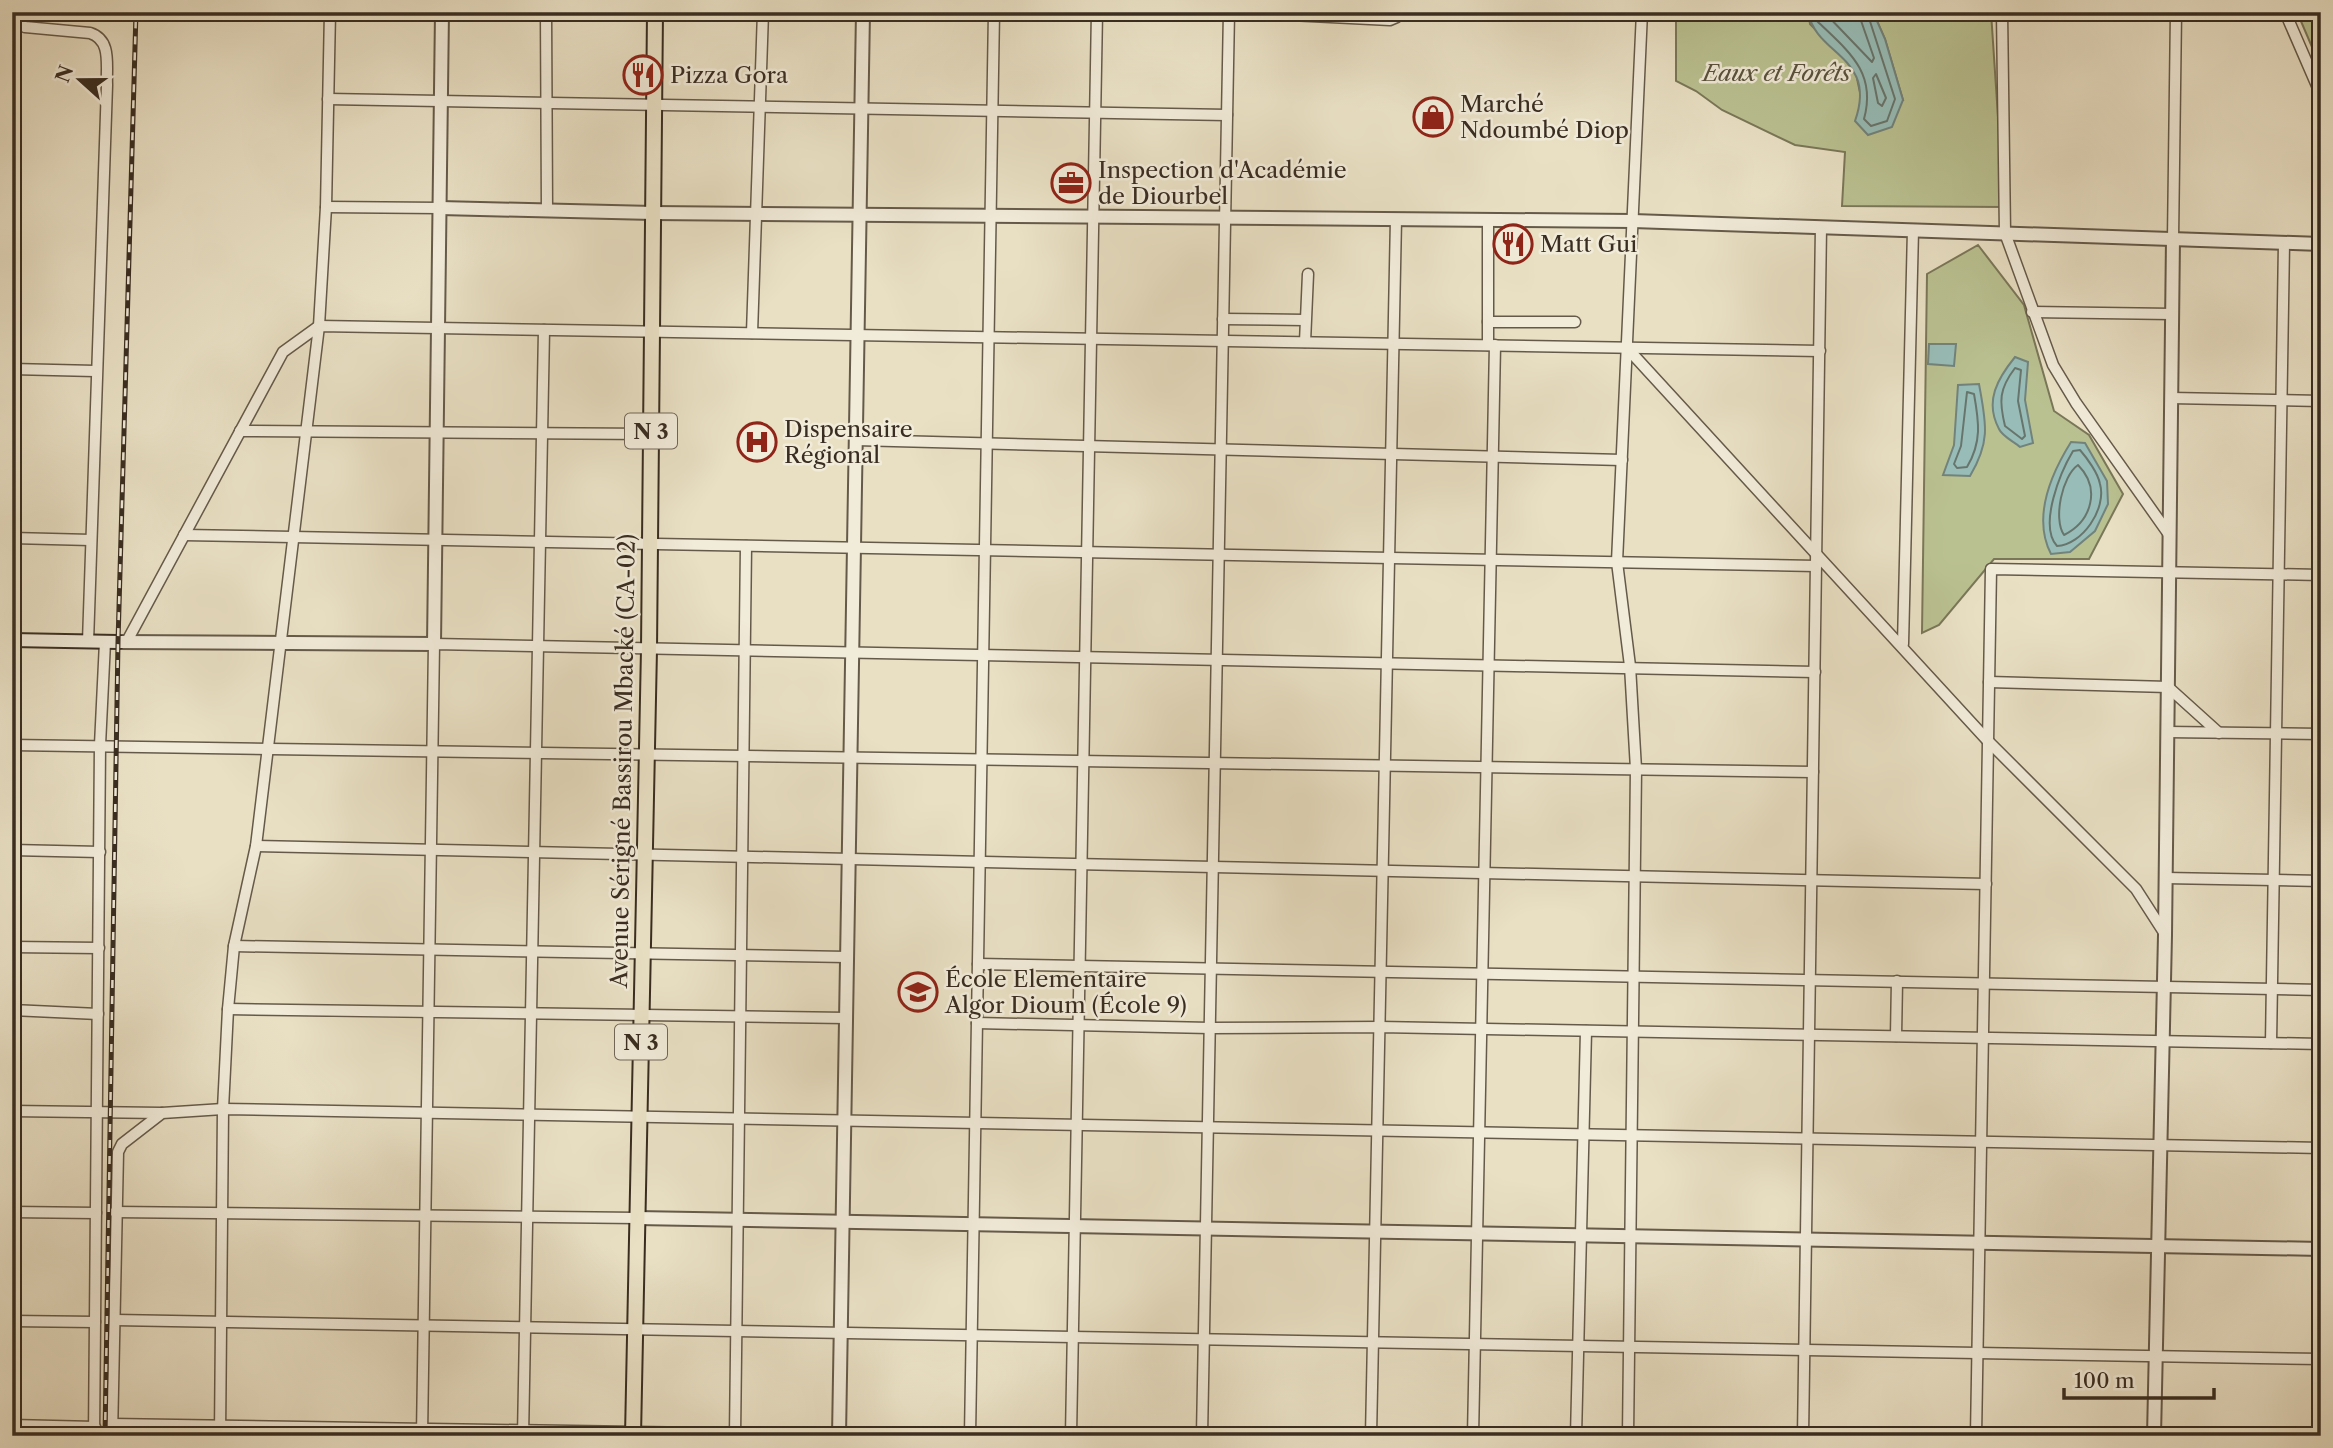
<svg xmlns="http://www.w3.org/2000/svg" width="2333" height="1448" viewBox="0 0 2333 1448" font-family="'Libre Caslon Text',serif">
<rect width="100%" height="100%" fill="#e9e0c4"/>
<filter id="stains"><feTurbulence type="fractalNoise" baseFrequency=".00286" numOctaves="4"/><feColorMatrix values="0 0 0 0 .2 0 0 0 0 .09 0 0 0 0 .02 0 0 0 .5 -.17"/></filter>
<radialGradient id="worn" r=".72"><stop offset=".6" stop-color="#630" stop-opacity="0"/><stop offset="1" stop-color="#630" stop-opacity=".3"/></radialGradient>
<g fill="#bac191" stroke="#7a7759" stroke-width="2">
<polygon points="1676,12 1808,12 1810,24 1855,69 1862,102 1903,100 1885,39 1873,12 1991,12 2004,207 1842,206 1845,152 1795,145 1722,110 1696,91 1676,81"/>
<polygon points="2297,12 2321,12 2321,68"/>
<polygon points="1978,245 2024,305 2054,411 2089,435 2123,494 2089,559 1994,559 1939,625 1922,633 1927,274"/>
</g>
<g fill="#98bdb8" stroke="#72837c" stroke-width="2">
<path d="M1808 12H1873L1885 39 1903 100 1892 127 1868 135 1855 121C1878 56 1816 56 1808 12Z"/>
<polygon points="1929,344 1956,344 1954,366 1928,364"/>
<path d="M2015 357 2028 362 2025 400 2033 443 2020 447C2014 442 2002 436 1999 429 1984 401 1998 378 2015 357Z"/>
<path d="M1979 384C1986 423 1991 441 1970 476L1943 475 1954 445 1958 385Z"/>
<path d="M2071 442 2085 443 2107 481 2108 504 2095 531 2070 552 2051 554C2032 517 2051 474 2071 442Z"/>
</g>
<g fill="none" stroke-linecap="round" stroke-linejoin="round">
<g stroke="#68756c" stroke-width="2">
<path d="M1815 12 1817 21C1848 51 1877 72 1864 119L1871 126 1887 121 1895 99 1867 12"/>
<polyline points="1824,12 1872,62 1874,58 1858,12"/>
<polygon points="1876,74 1886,98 1882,106 1878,103 1873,78"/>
<path d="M2015 368 2021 370 2018 401 2025 436 2022 439 2005 426C1999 401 1999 389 2015 368Z"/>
<path d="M1967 392 1974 394C1979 422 1982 442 1967 467L1957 468 1954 464 1961 446Z"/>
<path d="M2080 450C2087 458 2098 473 2100 484 2107 509 2082 545 2057 546 2038 525 2061 471 2073 451Z"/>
<path d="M2078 465C2101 488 2092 521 2064 535 2053 519 2062 476 2078 465Z"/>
</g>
<g stroke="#655a4a" stroke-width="13">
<g id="minor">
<polyline points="546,12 547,211"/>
<polyline points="1232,12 1390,20 1397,17 1398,12"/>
<polyline points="2002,12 2005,233 2053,365 2076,403 2168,533"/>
<polyline points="2285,12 2321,95"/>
<path d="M12 20 25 27 90 33C112 40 106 65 107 85L88 642"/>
<polyline points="328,99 1227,115"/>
<polyline points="326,207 440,208"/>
<polyline points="2173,239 2176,12"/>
<polyline points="2032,312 2172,314"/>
<polyline points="1223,319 1305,320"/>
<polyline points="1488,322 1575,322"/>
<polyline points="752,333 763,12"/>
<polyline points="1305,342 1308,274"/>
<polyline points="1488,345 1488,220"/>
<polyline points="1627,348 1988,741 2136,889 2165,934"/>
<polyline points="12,369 95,371"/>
<polyline points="2171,398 2321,401"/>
<polyline points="240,431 651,434"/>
<polyline points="856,440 1622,460"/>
<polyline points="184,535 1816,566"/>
<polyline points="12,538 91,540"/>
<polyline points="126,643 283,352 319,326 1820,351"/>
<polyline points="1903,644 1913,230"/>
<polyline points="1989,682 2168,687 2219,733"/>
<polyline points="2167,732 2321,734"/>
<polyline points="12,745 1813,772"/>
<polyline points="256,846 1986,884"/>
<polyline points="12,850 100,852"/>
<polyline points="2165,878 2321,881"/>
<polyline points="234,946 847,957"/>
<polyline points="12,947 99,948"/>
<polyline points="978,964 2321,990"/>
<polyline points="228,1009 846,1018"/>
<polyline points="12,1010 98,1014"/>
<polyline points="977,1023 1210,1028 1380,1027 2321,1044"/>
<polyline points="1896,1036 1897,981"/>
<polyline points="2271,1043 2284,243"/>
<polyline points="12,1111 162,1113"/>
<polyline points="12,1212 96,1213"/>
<polyline points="115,1212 637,1218"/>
<polyline points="115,1320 2321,1359"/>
<polyline points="12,1321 95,1322"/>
<polyline points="112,1424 891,1436"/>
<polyline points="12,1425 95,1427"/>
<polyline points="94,1436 100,745 105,642"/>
<polyline points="112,1436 118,1152 122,1144 162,1113 223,1109 2321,1148"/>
<polyline points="220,1436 223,1109 228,1009 234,946 256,846 319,326 326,207 330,12"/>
<polyline points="422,1436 434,644 1815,672"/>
<polyline points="523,1436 544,330"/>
<polyline points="735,1436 746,546"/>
<polyline points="970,1436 994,12"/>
<polyline points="1071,1436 1097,12"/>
<polyline points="1202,1436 1229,12"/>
<polyline points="1371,1436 1396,219"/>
<polyline points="1473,1436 1495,345"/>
<polyline points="1576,1436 1586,1031"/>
<polyline points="1628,1436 1636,769 1630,666 1617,562 1642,12"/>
<polyline points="1803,1436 1821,227"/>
<polyline points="1976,1436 1991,569 2321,575"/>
</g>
</g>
<g stroke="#655a4a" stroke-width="16">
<g id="tertiary">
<polyline points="440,208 653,213 1633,221 2321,244"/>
<polyline points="118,642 434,644 442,12"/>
<polyline points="637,1218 2321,1249"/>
<polyline points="839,1436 863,12"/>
<polyline points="2154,1436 2165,935 2173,239"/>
</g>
</g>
<g stroke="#392d21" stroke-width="16">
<polyline id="secondary" points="12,640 118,642"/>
</g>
<g stroke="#392d21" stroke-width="18">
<polyline id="primary" points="633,1436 649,649 655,12"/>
</g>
<use href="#minor" stroke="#f1ebd9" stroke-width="10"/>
<use href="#tertiary" stroke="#f1ebd9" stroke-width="12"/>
<use href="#secondary" stroke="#f1ebd9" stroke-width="12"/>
<use href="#primary" stroke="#e9e0c4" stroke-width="14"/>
<g stroke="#392d21" stroke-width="5">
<polyline id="rail" points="105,1436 118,642 136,12"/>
</g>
<use href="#rail" stroke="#f1ebd9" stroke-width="2.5" stroke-dasharray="8" stroke-linecap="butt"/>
</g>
<defs>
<g id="restaurant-ring" transform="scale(2.0125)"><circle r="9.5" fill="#f1ebd9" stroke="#8f2418" stroke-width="1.5"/><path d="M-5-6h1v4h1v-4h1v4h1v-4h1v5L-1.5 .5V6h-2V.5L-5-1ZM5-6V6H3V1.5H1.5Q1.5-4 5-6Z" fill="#8f2418"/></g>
<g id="shop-ring" transform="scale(2.0125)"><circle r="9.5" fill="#f1ebd9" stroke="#8f2418" stroke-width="1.5"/><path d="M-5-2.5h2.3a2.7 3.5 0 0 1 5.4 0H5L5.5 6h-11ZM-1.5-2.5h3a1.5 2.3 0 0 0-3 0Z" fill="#8f2418"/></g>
<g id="office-ring" transform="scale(2.0125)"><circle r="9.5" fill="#f1ebd9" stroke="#8f2418" stroke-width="1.5"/><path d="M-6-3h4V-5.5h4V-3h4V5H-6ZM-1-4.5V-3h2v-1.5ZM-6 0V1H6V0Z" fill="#8f2418"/></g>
<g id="hospital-ring" transform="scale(2.0125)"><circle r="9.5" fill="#f1ebd9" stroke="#8f2418" stroke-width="1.5"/><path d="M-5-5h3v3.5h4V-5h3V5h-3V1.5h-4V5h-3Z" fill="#8f2418"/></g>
<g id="school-ring" transform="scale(2.0125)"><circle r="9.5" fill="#f1ebd9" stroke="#8f2418" stroke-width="1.5"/><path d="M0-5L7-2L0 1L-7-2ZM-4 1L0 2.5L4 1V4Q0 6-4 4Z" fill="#8f2418"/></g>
</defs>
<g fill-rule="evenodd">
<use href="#restaurant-ring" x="643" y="75"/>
<use href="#shop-ring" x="1433" y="117"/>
<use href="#office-ring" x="1071" y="183"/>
<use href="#restaurant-ring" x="1513" y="244"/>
<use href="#hospital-ring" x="757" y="442"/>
<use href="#school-ring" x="918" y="992"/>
</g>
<g text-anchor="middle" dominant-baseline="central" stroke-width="5" stroke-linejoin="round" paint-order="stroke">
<g fill="#f1ebd9" stroke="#706658" stroke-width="2">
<rect x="625" y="413.5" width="52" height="35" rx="5"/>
<rect x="615" y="1024.5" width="52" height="35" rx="5"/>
</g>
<g font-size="21" font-weight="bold" fill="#392d21">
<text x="651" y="431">N 3</text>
<text x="641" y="1042">N 3</text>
</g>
<g font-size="23" font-style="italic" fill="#59523d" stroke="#f1ebd9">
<text x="1777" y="73">Eaux et Forêts</text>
</g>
<g font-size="23" fill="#392d21" stroke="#f1ebd9" text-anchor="start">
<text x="670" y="75">Pizza Gora</text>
<text x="1460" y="104">Marché<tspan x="1460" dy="26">Ndoumbé Diop</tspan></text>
<text x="1098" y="170">Inspection d'Académie<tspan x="1098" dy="26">de Diourbel</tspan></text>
<text x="1540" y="244">Matt Gui</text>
<text x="784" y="429">Dispensaire<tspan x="784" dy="26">Régional</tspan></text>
<text x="945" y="979">École Elementaire<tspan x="945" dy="26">Algor Dioum (École 9)</tspan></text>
</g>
<g font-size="23" fill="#392d21" stroke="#f1ebd9">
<text transform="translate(623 761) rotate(-89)">Avenue Sérigné Bassirou Mbacké (CA-02)</text>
</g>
</g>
<rect width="2333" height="1448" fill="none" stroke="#e9e0c4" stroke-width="42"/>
<rect x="14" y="14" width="2305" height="1420" fill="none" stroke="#392d21" stroke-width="3.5"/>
<rect x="21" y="21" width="2291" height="1406" fill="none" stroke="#392d21" stroke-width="2"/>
<g transform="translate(80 80) rotate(291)" stroke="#f1ebd9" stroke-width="5" paint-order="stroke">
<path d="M0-5L12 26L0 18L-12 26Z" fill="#392d21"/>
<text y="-10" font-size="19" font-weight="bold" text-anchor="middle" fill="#392d21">N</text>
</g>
<path d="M2064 1388v10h150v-10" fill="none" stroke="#392d21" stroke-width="3.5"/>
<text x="2074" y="1388" font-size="21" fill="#392d21" stroke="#f1ebd9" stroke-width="5" paint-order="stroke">100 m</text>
<rect width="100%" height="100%" filter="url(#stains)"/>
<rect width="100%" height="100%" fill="url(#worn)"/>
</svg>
